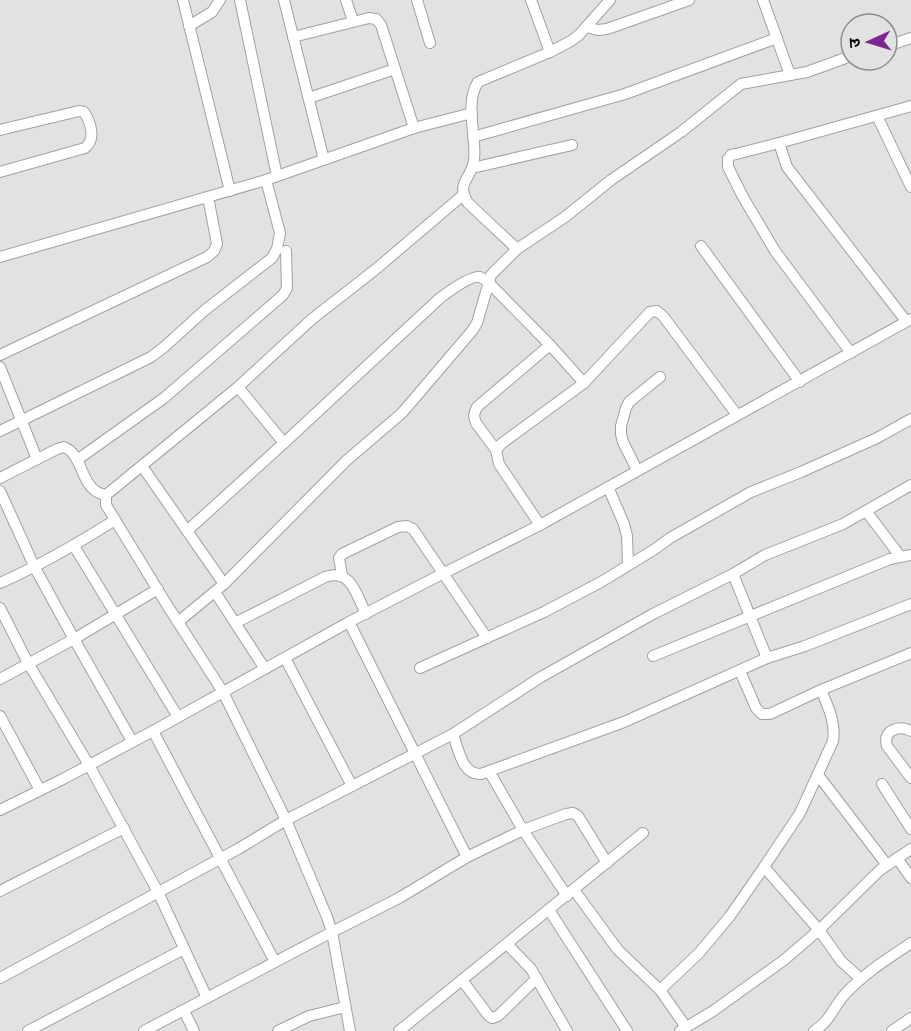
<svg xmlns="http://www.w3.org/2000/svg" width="911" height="1031" viewBox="0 0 911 1031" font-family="Commissioner,'Noto Sans Devanagari',sans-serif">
<rect width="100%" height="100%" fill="#e1e3e0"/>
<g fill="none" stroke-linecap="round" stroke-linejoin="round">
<g stroke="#a0a29f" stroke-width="12">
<g id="street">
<polyline points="183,0 230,191"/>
<polyline points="240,0 277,176"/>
<polyline points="284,0 324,160"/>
<polyline points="346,0 353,21"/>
<polyline points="417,0 430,43"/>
<polyline points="531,0 550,52"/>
<path d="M610 0 579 35 571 41 550 52 478 82C464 104 477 135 474 160 472 179 455 182 468 203L517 249 565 217 611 180 681 132 741 84 807 72 851 56"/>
<polyline points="763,0 790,75"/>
<polyline points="189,26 212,12 220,0"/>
<polyline points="586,27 598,30 607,29 689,0"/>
<polyline points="293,37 369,18 376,19 381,25 414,128"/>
<polyline points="887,46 911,38"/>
<polyline points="309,98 395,69"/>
<polyline points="877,116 911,187"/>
<path d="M0 130 79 111 84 112C91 123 96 139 85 148L0 172"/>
<polyline points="473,137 625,94 777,38"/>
<polyline points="779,143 787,167 906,321"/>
<polyline points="472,168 572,145"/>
<polyline points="701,246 800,382"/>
<polyline points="0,257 266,180 414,128 472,113"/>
<polyline points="851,353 775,251 743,197 728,167 728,159 731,155 736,154 779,143 911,106"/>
<polyline points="0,355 207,257 214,251 217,244 208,197"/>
<polyline points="0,367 37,459"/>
<polyline points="238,387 284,443"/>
<polyline points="0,431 151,357 163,348 205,310 272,258 277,249 280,233 266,180"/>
<path d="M496 450 476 423C473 416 474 413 477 407L550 345"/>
<polyline points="77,460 164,398 283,295 287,288 286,251"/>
<polyline points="142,466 224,584"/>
<polyline points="637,470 623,442 621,434 621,426 626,408 629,402 660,377"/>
<path d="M0 478 57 449 64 447C81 454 80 476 92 488 96 492 100 494 106 495"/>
<polyline points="608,487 624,524 627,536 628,565"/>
<polyline points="0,491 35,568 74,639 132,741"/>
<polyline points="866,511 900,556"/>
<polyline points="540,525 499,464 496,450 501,444 584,383 650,312 657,311 663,316 737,415"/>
<path d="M187 531 284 443 440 298C448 292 471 275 480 277 482 278 487 281 489 283L550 345 584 383"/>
<polyline points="74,546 178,717"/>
<polyline points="733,574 767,658"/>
<polyline points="342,575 339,558 342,554 398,527 407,526 413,529 487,638"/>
<path d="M0 583C41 565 77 544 115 520"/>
<polyline points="215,592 265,669"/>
<polyline points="0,608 28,663 89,765 158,892 207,998"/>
<polyline points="178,622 224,584 347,460 402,413 472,331 477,323 491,275 517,249"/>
<polyline points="349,622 467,857"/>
<path d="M235 623 325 577C351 568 356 594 366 614"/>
<polyline points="653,656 890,559 911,555"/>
<polyline points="285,658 352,786"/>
<polyline points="420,668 544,612 601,582 655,549 670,538 751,492 801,472 877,438 911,419"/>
<polyline points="740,671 756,708 762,714 770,714 821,690 911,653"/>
<polyline points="0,679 74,639 158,589"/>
<polyline points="0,716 40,790"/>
<polyline points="153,731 275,962"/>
<path d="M911 731C899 725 882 730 887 746L911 778"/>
<path d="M453 734C458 748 462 775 481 774L624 722 767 658 805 646 911 604"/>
<polyline points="489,771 523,830 567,896"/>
<polyline points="818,775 887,865"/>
<polyline points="882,784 911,829"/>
<polyline points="0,810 63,779 153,731 349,622 442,574 540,525 911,319"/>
<polyline points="897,858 911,878"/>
<polyline points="764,867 819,930 841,961 861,979"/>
<polyline points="574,890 618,950 660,990 686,1027"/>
<polyline points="0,891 124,828"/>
<polyline points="549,910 627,1031"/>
<polyline points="507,944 531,969 567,1031"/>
<polyline points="0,978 238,849 286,820 453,734 541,677 653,614 733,574 765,555 843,524 911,485"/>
<polyline points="462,980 488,1015 492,1018 498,1016 537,978"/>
<path d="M660 990 699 953 730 916 764 867 800 813 833 741C836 722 828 707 821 690"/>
<polyline points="184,1011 194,1031"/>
<polyline points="28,1031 184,949"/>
<polyline points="144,1031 332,932 399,898 467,857 523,830 566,814 573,813 578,816 607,863"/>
<polyline points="278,1031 309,1016 345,1007"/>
<polyline points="350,1031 332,932 327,917 286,820 223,692 167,605 106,505 106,495 238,387 312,319 376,269 463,195"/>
<polyline points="399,1031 643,833"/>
<polyline points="680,1031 713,1011 784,960 819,930 880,870 911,849"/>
<path d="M814 1031C832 1020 833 1006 847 992 866 972 889 958 911 943"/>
<polyline points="892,1031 911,1018"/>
</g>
</g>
<use href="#street" stroke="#fff" stroke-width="10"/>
</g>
<g transform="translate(869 42) rotate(266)"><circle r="28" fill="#e1e3e0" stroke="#8c8e8c" stroke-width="1.5"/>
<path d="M0-4.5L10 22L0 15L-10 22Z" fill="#7d2694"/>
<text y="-9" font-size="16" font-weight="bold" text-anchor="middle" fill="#0d0e0d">उ</text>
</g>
</svg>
